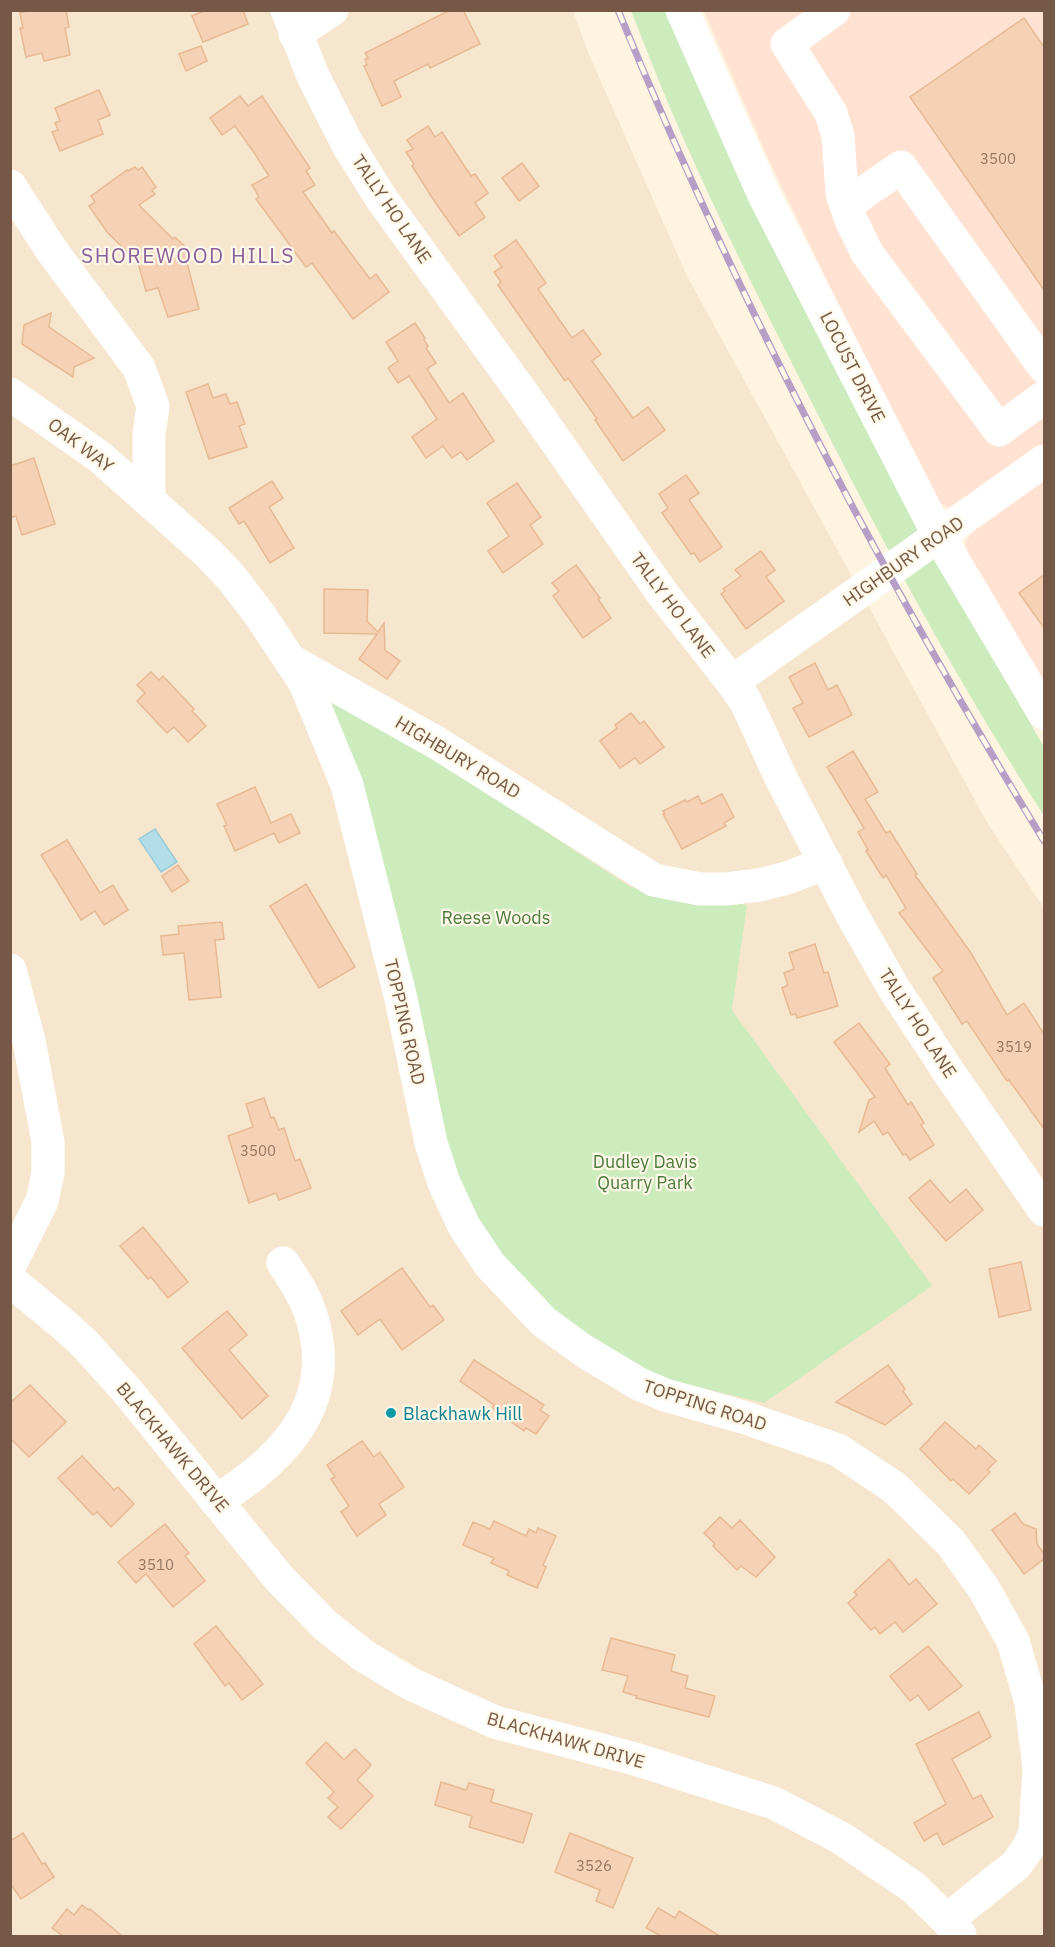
<svg xmlns="http://www.w3.org/2000/svg" width="1055" height="1947" viewBox="0 0 1055 1947" font-family="'IBM Plex Sans',sans-serif">
<rect width="100%" height="100%" fill="#fef4df"/>
<polygon fill="#f6e6cd" points="11,11 573,11 587,50 687,276 988,824 1044,908 1044,1936 11,1936"/>
<g fill="#ffe2d2">
<polygon points="704,11 1044,11 1044,447 950,509 940,503 853,335 767,156"/>
<polygon points="1044,479 1044,683 967,551 965,543 972,532"/>
</g>
<g fill="#cdecbd">
<path d="M631 11H671L949 582 1044 747V816C959 684 883 544 812 403 767 314 721 225 681 133 663 93 647 51 631 11Z"/>
<polygon points="318,682 630,887 747,905 732,1010 932,1286 764,1403 653,1376 559,1320 491,1247 452,1170 428,1045 360,781"/>
</g>
<polygon fill="#b3dde8" stroke="#99ccda" stroke-width="1.5" points="155,829 177,862 161,872 139,839"/>
<g fill="#f5d2b5" stroke="#e8b995" stroke-width="1.5">
<polygon points="31,10 66,10 69,27 65,28 70,55 44,61 42,53 26,57 20,28 23,28 20,13"/>
<polygon points="206,10 243,10 248,24 203,42 192,16"/>
<polygon points="450,10 463,10 480,44 430,68 428,64 394,81 401,97 382,106 364,66 367,65 365,59 368,58 365,53"/>
<polygon points="1024,18 1044,47 1044,290 910,97"/>
<polygon points="201,46 207,61 186,71 179,54"/>
<polygon points="99,90 110,115 98,120 103,134 60,151 52,132 58,130 55,123 60,121 55,108"/>
<polygon points="240,96 248,106 262,96 310,168 306,171 315,185 303,192 332,233 334,231 370,279 376,274 389,292 353,319 312,263 306,267 256,199 259,197 252,185 269,176 253,151 235,126 222,135 210,118"/>
<polygon points="428,126 435,137 442,132 471,176 475,174 488,193 475,203 485,217 459,236 435,202 412,166 414,164 406,152 413,149 407,140"/>
<polygon points="522,163 539,186 519,201 502,178"/>
<polygon points="135,167 138,170 142,167 156,187 152,190 155,194 139,205 173,239 175,237 192,253 186,259 199,309 168,317 158,288 146,291 138,263 107,232 89,206 95,202 91,196 127,170 128,171"/>
<polygon points="516,240 546,283 538,289 572,338 583,330 601,354 592,361 633,418 648,407 665,430 623,461 595,420 597,419 568,378 565,381 498,285 501,282 494,272 502,267 494,256"/>
<polygon points="51,313 49,327 94,358 74,367 73,377 22,344 24,325"/>
<polygon points="415,323 425,338 424,340 428,346 426,348 436,363 427,369 449,403 463,393 494,441 467,460 461,452 452,458 443,446 426,458 412,437 437,419 409,376 398,383 388,368 398,361 386,342"/>
<polygon points="208,384 213,398 226,394 230,404 237,402 245,424 239,426 247,447 209,459 186,392"/>
<polygon points="34,458 55,524 22,535 16,516 10,518 10,466"/>
<polygon points="686,475 699,493 689,500 722,547 700,562 694,553 691,554 662,513 668,508 659,494"/>
<polygon points="272,481 283,498 269,507 294,548 270,563 244,521 239,524 229,508"/>
<polygon points="517,483 541,517 530,525 543,544 503,573 488,551 509,536 487,503"/>
<polygon points="761,551 775,570 766,577 784,601 746,629 721,594 725,591 723,589 741,576 735,570"/>
<polygon points="576,565 600,598 598,599 611,618 583,638 553,596 559,591 552,583"/>
<polygon points="1044,575 1044,628 1019,593"/>
<polygon points="324,589 368,590 367,621 378,632 384,623 385,650 400,661 387,679 359,659 377,634 324,633"/>
<polygon points="815,663 828,690 837,685 852,715 809,737 793,708 803,703 789,677"/>
<polygon points="151,672 159,680 163,676 194,709 192,711 206,726 188,742 174,727 167,733 137,701 145,693 137,685"/>
<polygon points="631,713 640,724 644,721 664,747 640,764 635,758 620,768 600,741 617,728 615,725"/>
<polygon points="853,751 878,792 865,799 886,833 890,831 917,874 915,875 971,953 1007,1015 1024,1003 1044,1034 1044,1129 1009,1080 1007,1081 967,1021 962,1024 933,978 943,971 899,913 906,908 886,875 883,878 866,851 868,850 858,832 864,828 827,767"/>
<polygon points="255,787 271,823 291,814 300,833 279,843 274,833 235,851 224,826 227,825 217,804"/>
<polygon points="722,794 734,817 724,823 726,826 682,849 663,814 665,814 663,811 685,800 687,802 698,796 702,804"/>
<polygon points="67,840 100,893 113,885 128,910 104,925 95,911 81,920 41,855"/>
<polygon points="178,865 189,881 172,892 162,876"/>
<polygon points="306,884 355,967 319,988 270,906"/>
<polygon points="222,922 224,939 215,940 221,997 189,1000 184,953 163,955 161,936 179,934 178,926"/>
<polygon points="815,944 824,973 828,972 838,1006 797,1018 796,1014 791,1015 782,988 788,985 784,973 794,969 789,953"/>
<polygon points="859,1023 890,1064 885,1068 908,1105 911,1102 924,1123 921,1125 934,1145 910,1160 906,1154 903,1155 888,1132 883,1135 874,1121 859,1132 869,1100 875,1097 834,1042"/>
<polygon points="264,1098 271,1118 274,1117 279,1130 284,1128 295,1161 300,1159 311,1188 279,1200 276,1193 249,1203 228,1136 253,1127 246,1104"/>
<polygon points="930,1180 950,1203 966,1189 983,1210 946,1241 909,1198"/>
<polygon points="143,1227 188,1282 168,1298 151,1277 148,1279 120,1246"/>
<polygon points="1021,1262 1031,1310 999,1317 989,1269"/>
<polygon points="402,1268 430,1307 433,1305 444,1320 402,1350 380,1319 358,1335 341,1311"/>
<polygon points="227,1311 247,1335 229,1350 268,1396 242,1419 182,1348"/>
<polygon points="474,1360 544,1405 540,1410 549,1416 536,1434 526,1428 524,1431 492,1408 494,1405 460,1381"/>
<polygon points="888,1365 905,1389 903,1391 912,1404 885,1425 836,1402"/>
<polygon points="30,1385 66,1422 29,1457 10,1438 10,1403"/>
<polygon points="945,1422 976,1449 979,1445 996,1461 987,1470 990,1472 969,1494 953,1479 951,1481 920,1449"/>
<polygon points="362,1441 374,1457 380,1452 404,1487 379,1504 386,1515 357,1536 341,1512 349,1506 331,1479 335,1477 327,1465"/>
<polygon points="82,1456 114,1490 118,1487 134,1504 111,1527 97,1512 93,1515 58,1478"/>
<polygon points="1015,1513 1023,1524 1036,1529 1037,1544 1044,1554 1044,1559 1024,1574 992,1530"/>
<polygon points="720,1517 732,1528 740,1520 775,1557 756,1577 741,1566 737,1570 713,1546 715,1544 704,1533"/>
<polygon points="494,1521 526,1536 529,1529 536,1533 538,1528 556,1536 543,1565 546,1567 537,1588 507,1575 509,1571 491,1563 494,1558 463,1545 473,1522 490,1529"/>
<polygon points="165,1524 189,1553 185,1556 205,1581 173,1607 146,1574 136,1583 118,1562"/>
<polygon points="889,1559 909,1585 916,1579 937,1604 903,1632 895,1622 880,1634 875,1627 871,1630 848,1603 857,1595 854,1592"/>
<polygon points="216,1626 263,1684 242,1700 229,1683 225,1686 194,1644"/>
<polygon points="611,1638 675,1655 671,1671 688,1676 685,1688 715,1696 709,1717 636,1698 637,1696 623,1692 628,1676 602,1670"/>
<polygon points="928,1646 962,1686 929,1710 918,1695 910,1701 890,1676"/>
<polygon points="979,1712 991,1737 952,1759 973,1799 981,1795 993,1817 943,1845 937,1833 924,1841 914,1823 946,1804 916,1744"/>
<polygon points="326,1742 344,1760 355,1749 371,1765 357,1780 373,1796 341,1829 328,1817 338,1807 328,1798 334,1792 306,1763"/>
<polygon points="441,1782 466,1790 469,1783 494,1790 491,1802 532,1814 523,1843 469,1827 472,1816 435,1805"/>
<polygon points="23,1833 42,1864 45,1863 54,1877 21,1899 10,1883 10,1841"/>
<polygon points="570,1833 633,1858 613,1908 596,1901 600,1890 555,1872"/>
<polygon points="82,1905 89,1910 90,1909 122,1936 63,1936 52,1928 67,1909 74,1915"/>
<polygon points="658,1908 675,1918 679,1911 720,1936 661,1936 646,1928"/>
</g>
<g fill="none" stroke-linecap="round" stroke-linejoin="round">
<g stroke="#fff" stroke-width="33">
<polyline points="287,10 313,76 348,145 381,198 523,394 662,593 732,682 746,702 781,778 852,915 893,987 950,1074 1044,1210"/>
<polyline points="682,10 764,195 939,536 1044,713"/>
<polyline points="834,10 787,44 831,113 838,136 842,193 851,220 867,253 999,430 1044,397"/>
<polyline points="295,34 332,10"/>
<polyline points="10,186 52,251 139,368 153,406 149,434 149,499"/>
<polyline points="846,205 901,167 1044,367"/>
<polyline points="10,394 100,457 208,553 230,576 260,615 305,683 347,785 401,999 431,1143 444,1183 464,1226 490,1265 544,1322 584,1351 639,1384 665,1395 743,1417 838,1450 895,1488 951,1543 984,1589 1013,1641 1031,1703 1039,1769 1035,1831 1030,1845 1016,1865 947,1920"/>
<polyline points="291,661 437,743 654,880 700,889 726,889 759,885 787,878 826,863"/>
<polyline points="732,682 1044,461"/>
<polyline points="10,970 29,1041 48,1142 48,1173 42,1201 10,1265"/>
<polyline points="10,1280 64,1325 85,1344 128,1392 279,1578 325,1625 364,1656 411,1684 495,1722 635,1759 774,1803 841,1838 913,1887 947,1920 960,1935"/>
<path d="M216 1501C287 1457 340 1400 310 1312 304 1294 293 1278 283 1263"/>
</g>
<g stroke="#b69ec7" stroke-width="7">
<path id="rail" d="M618 10C736 298 882 576 1044 841"/>
</g>
<use href="#rail" stroke="#fff7e7" stroke-width="4.5" stroke-dasharray="14" stroke-linecap="butt"/>
</g>
<circle fill="#0f9aa8" stroke="#fff7e7" stroke-width="2" cx="391" cy="1413" r="6"/>
<g text-anchor="middle" dominant-baseline="central" stroke-width="4.5" stroke-linejoin="round" paint-order="stroke">
<g font-size="15" fill="#957762">
<text x="998" y="158">3500</text>
<text x="1014" y="1046">3519</text>
<text x="258" y="1150">3500</text>
<text x="156" y="1564">3510</text>
<text x="594" y="1865">3526</text>
</g>
<g font-size="18" fill="#755946" stroke="#fff7e7">
<text transform="translate(392 209) rotate(56)">TALLY HO LANE</text>
<text transform="translate(853 367) rotate(63)">LOCUST DRIVE</text>
<text transform="translate(81 445) rotate(37)">OAK WAY</text>
<text transform="translate(903 561) rotate(-35)">HIGHBURY ROAD</text>
<text transform="translate(673 605) rotate(53)">TALLY HO LANE</text>
<text transform="translate(458 757) rotate(31)">HIGHBURY ROAD</text>
<text transform="translate(405 1022) rotate(77)">TOPPING ROAD</text>
<text transform="translate(918 1023) rotate(57)">TALLY HO LANE</text>
<text transform="translate(705 1405) rotate(18)">TOPPING ROAD</text>
<text transform="translate(173 1447) rotate(50)">BLACKHAWK DRIVE</text>
<text transform="translate(566 1740) rotate(16)">BLACKHAWK DRIVE</text>
</g>
<g font-size="18" fill="#4c7c3d" stroke="#fff7e7">
<text x="496" y="917">Reese Woods</text>
<text x="645" y="1161">Dudley Davis<tspan x="645" dy="21">Quarry Park</tspan></text>
</g>
<g font-size="18" fill="#0d838f" stroke="#fff7e7" text-anchor="start">
<text x="403" y="1413">Blackhawk Hill</text>
</g>
<g font-size="21" letter-spacing="1.5" fill="#8a609a" stroke="#fff7e7">
<text x="188" y="255">SHOREWOOD HILLS</text>
</g>
</g>
<rect width="1055" height="1947" fill="none" stroke="#755946" stroke-width="24"/>
</svg>
